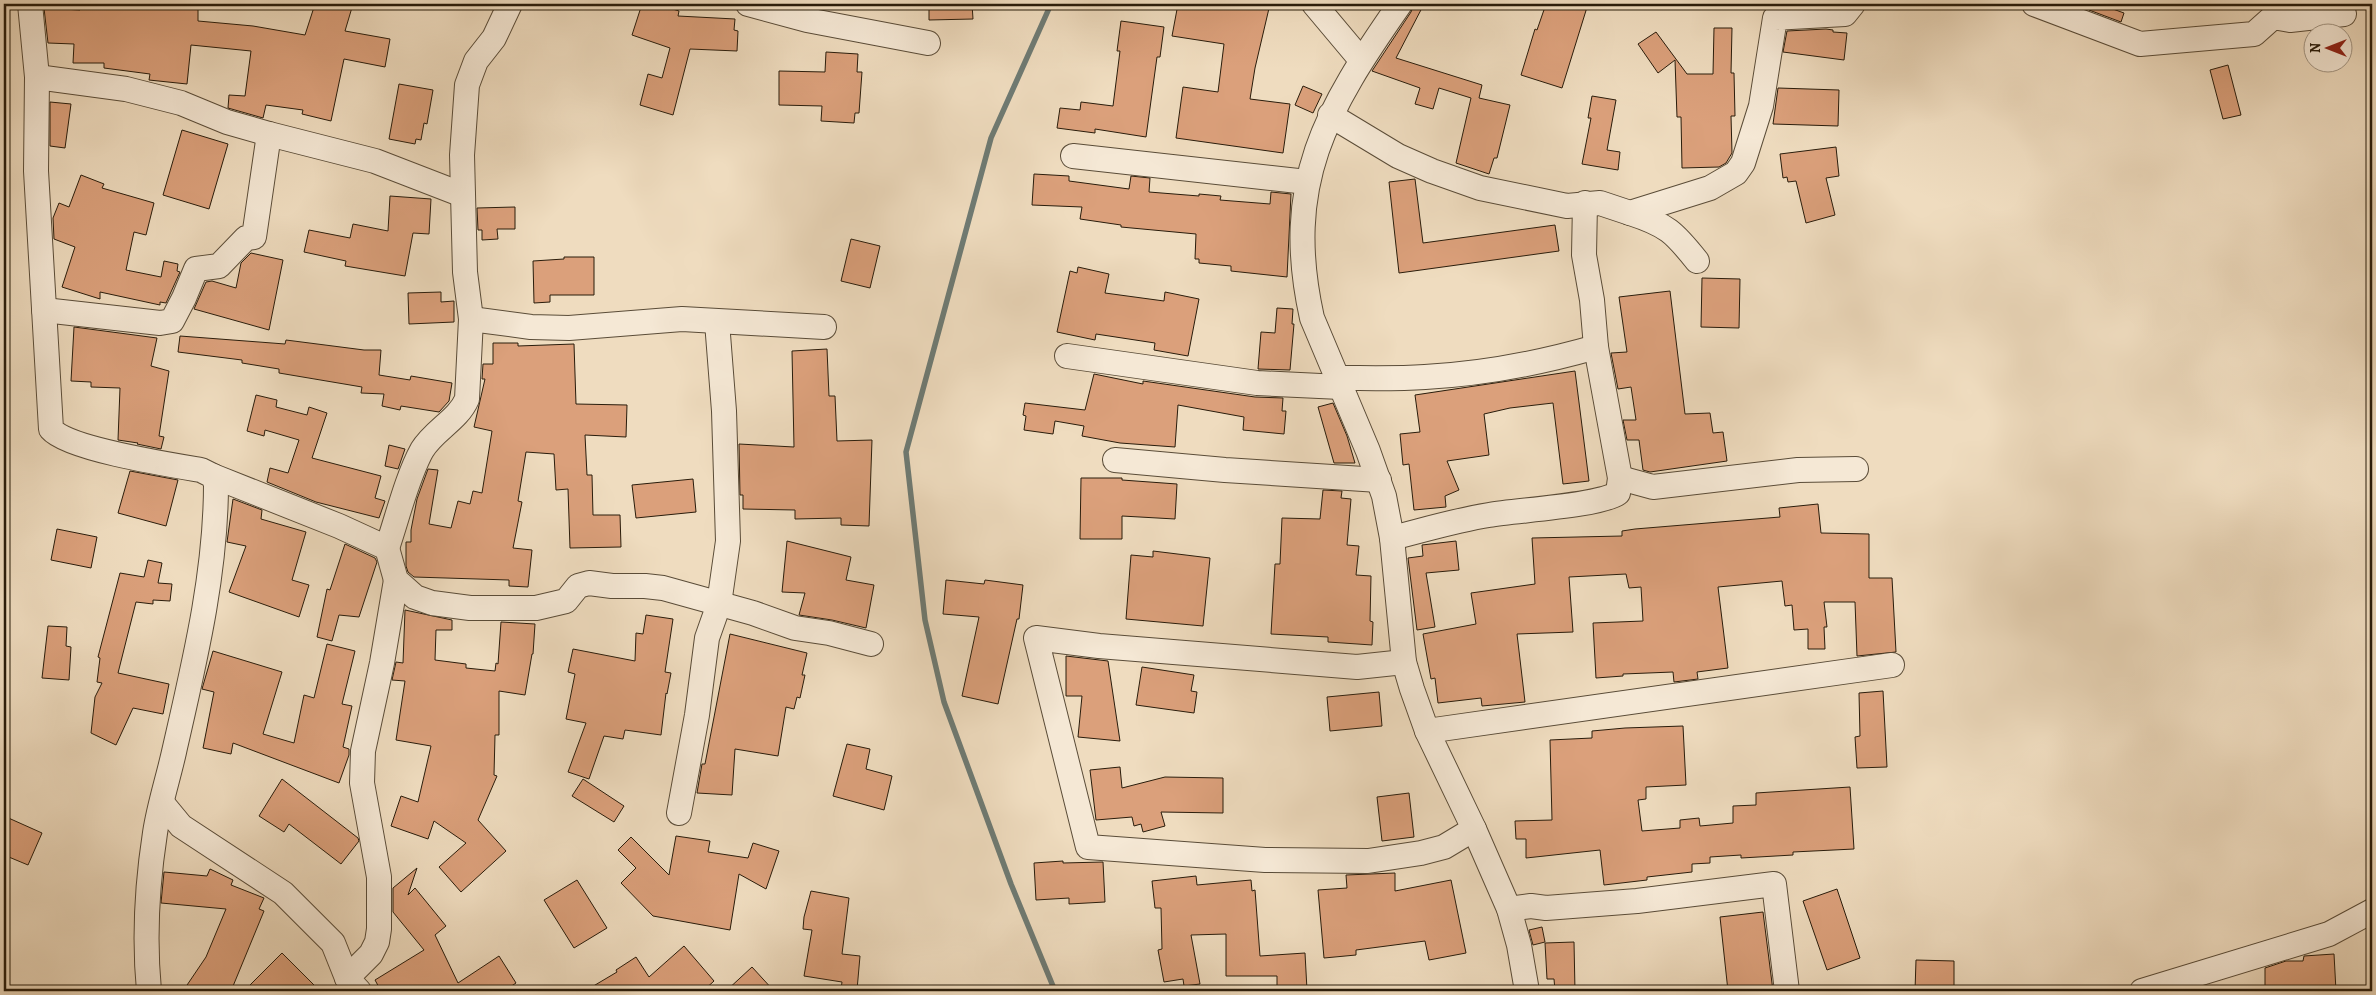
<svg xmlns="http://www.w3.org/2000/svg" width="2376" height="995" viewBox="0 0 2376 995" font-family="Alegreya,serif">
<rect width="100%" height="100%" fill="#efdcbf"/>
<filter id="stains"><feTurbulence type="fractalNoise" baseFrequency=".004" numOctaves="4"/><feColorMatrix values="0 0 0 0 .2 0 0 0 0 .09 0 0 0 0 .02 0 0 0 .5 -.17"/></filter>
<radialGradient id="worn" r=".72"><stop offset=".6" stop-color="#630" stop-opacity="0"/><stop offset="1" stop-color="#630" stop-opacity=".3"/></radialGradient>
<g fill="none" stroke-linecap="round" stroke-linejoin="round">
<polyline stroke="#6e7b74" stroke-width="5.5" points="1051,4 991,138 906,452 925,620 944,702 1011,884 1055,991"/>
</g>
<g fill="#dba07b" stroke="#291c0b">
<polygon points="80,4 198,4 198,21 253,26 305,35 315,4 353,4 345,31 390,39 385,67 344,59 331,121 302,114 303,110 266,105 263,118 228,108 229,95 245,96 251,51 191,45 187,84 149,80 150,74 104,68 104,63 73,63 74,44 48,43 44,8 80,10"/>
<polygon points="642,4 657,4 679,11 678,16 735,19 734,30 738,31 737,51 690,49 673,115 640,105 648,74 662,78 670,48 632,35"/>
<polygon points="929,4 972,4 973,19 929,20"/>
<polygon points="1178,4 1270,4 1255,68 1250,99 1290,104 1283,153 1176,138 1183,87 1218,92 1224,44 1172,36"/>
<polygon points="1414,4 1424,4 1396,58 1482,85 1479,98 1510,105 1497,158 1494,158 1489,174 1456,163 1471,98 1439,88 1433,109 1415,104 1420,88 1372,71 1411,12"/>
<polygon points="1546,4 1588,4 1562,88 1521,75 1535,29 1537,30"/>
<polygon points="2091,4 2099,4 2124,13 2121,22 2089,10"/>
<polygon points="1121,21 1164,27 1160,57 1157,57 1146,137 1095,129 1095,133 1057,128 1060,108 1080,110 1081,102 1113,106 1120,51 1117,51"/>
<polygon points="1714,28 1732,28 1731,73 1734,73 1735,116 1731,116 1732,153 1726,163 1719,167 1682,168 1681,117 1677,117 1675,60 1658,73 1638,44 1656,32 1687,74 1713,74"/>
<polygon points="1826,29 1833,30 1833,32 1847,33 1844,60 1783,52 1787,31"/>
<polygon points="826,52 858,54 857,72 862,72 859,113 855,113 854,123 821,121 822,106 779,105 779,71 825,72"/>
<polygon points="2228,65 2241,115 2223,119 2210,70"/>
<polygon points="399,84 433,90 427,124 424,123 421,140 416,139 415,144 389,139"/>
<polygon points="1303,86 1322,94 1313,113 1295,105"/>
<polygon points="1778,88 1839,90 1838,126 1773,124"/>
<polygon points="1592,96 1616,100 1607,150 1620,152 1618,170 1582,164 1591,118 1588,118"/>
<polygon points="50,102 71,104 65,148 50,146"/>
<polygon points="182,130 228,144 209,209 163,195"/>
<polygon points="1836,147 1839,176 1826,178 1835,215 1806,223 1796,181 1788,182 1787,177 1783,178 1780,154"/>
<polygon points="1034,174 1069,176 1069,181 1129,189 1131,176 1150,178 1149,192 1199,196 1199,194 1221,196 1220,200 1270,204 1271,192 1291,194 1287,277 1231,271 1231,266 1199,263 1199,259 1195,259 1196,234 1121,227 1121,225 1080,219 1082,207 1032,205"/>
<polygon points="81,175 104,184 102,188 154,203 146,235 134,232 126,270 161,277 164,261 178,264 177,271 180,272 166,303 160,302 160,305 100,292 100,299 62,287 75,247 54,239 53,218 59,203 69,207"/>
<polygon points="1415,179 1423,243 1555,225 1559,251 1399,273 1389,182"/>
<polygon points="390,196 431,199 429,234 413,233 405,276 345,266 346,261 304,252 309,230 350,238 353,224 388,231"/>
<polygon points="515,207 515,229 497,229 498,239 482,240 482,230 478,230 477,208"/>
<polygon points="851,239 880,246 870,288 841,281"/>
<polygon points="251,253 283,260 269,330 194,309 206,282 212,281 236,288 241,263"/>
<polygon points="564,257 594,257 594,295 550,295 550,302 534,303 533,261 564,259"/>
<polygon points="1078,267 1109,274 1105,293 1164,301 1165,292 1199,299 1188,356 1154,350 1155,343 1096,334 1095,340 1057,332 1070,271 1077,273"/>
<polygon points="1702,278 1740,279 1739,328 1701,327"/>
<polygon points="1670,291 1685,414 1710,413 1713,433 1723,432 1727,461 1650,472 1643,470 1639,440 1627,440 1623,420 1636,420 1631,387 1618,389 1611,353 1627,352 1619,297"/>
<polygon points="441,292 441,302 454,301 454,322 409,324 408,293"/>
<polygon points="1277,308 1293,309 1292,324 1294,324 1290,370 1258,369 1261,332 1275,333"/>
<polygon points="74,327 157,338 151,366 169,371 159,436 164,437 161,449 137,444 138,443 118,440 120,388 91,387 91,382 71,381"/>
<polygon points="180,336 285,344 286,340 364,350 381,350 379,375 410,380 411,376 452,383 449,401 439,412 401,406 400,410 382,406 384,394 361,393 362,387 279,373 279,369 242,363 242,360 178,352"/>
<polygon points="493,343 518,343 518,346 574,344 576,404 627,405 626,437 585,435 587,475 592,475 593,515 620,515 621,547 570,548 568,489 556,490 554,454 526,452 518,501 522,502 513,548 532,550 528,587 509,586 509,580 414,577 408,572 406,566 406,542 411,542 411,530 417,499 428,469 438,470 429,524 451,528 458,501 470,504 473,491 482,493 492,431 474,427 485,379 482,379 483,364 493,364"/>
<polygon points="827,349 829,396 835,396 837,441 872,440 869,526 841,525 841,518 795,519 795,510 743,509 743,495 740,495 739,444 794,447 792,351"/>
<polygon points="1575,371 1589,481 1563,484 1553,403 1510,408 1484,414 1489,455 1447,461 1459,490 1445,496 1446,507 1414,510 1409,464 1403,465 1400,434 1420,432 1415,395"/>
<polygon points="1094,374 1143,384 1143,381 1255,397 1283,398 1282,411 1286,411 1284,434 1243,430 1244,417 1178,405 1175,447 1120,443 1082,436 1084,426 1055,421 1053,434 1024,430 1026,416 1023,415 1025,403 1085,410"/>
<polygon points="256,395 277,400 276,407 307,415 309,407 327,413 312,458 381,476 375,498 385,501 379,518 316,502 267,482 270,468 288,473 299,440 265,430 264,436 247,431"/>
<polygon points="1333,403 1347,436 1355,463 1334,463 1318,407"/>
<polygon points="389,445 405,449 398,469 385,466"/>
<polygon points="130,471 178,480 166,526 118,513"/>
<polygon points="1081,478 1122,478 1122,480 1177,484 1175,519 1122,516 1122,539 1080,539"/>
<polygon points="693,479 696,512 636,518 632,485"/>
<polygon points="1323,490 1342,491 1341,498 1351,499 1347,545 1359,546 1356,575 1371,576 1370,621 1373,622 1372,645 1328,642 1328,637 1271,634 1275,564 1280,564 1282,518 1320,519"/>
<polygon points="233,499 262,510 261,519 306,532 292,580 309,585 299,617 229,592 246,546 227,542"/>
<polygon points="1818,504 1821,533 1869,534 1869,578 1892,578 1896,652 1857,656 1855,602 1824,602 1827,627 1824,627 1825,649 1808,649 1808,629 1794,630 1792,605 1785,606 1782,581 1718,587 1728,668 1697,672 1698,679 1674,682 1673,672 1623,674 1623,676 1596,678 1593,623 1643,621 1641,587 1629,588 1626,574 1569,577 1573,632 1517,634 1525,702 1482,706 1481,698 1438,703 1435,678 1431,679 1423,634 1476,624 1471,593 1535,584 1532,538 1622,536 1622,531 1635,529 1780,517 1779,508"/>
<polygon points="57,529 97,537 91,568 51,560"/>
<polygon points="787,541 851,557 846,580 874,585 866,628 832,620 799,615 805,593 782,592"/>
<polygon points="1456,541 1459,570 1426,573 1435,627 1417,630 1408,558 1423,556 1422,545"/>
<polygon points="345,544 375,558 377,562 359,617 339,615 332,641 317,637 327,589 330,590"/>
<polygon points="1153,551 1210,558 1203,626 1126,619 1131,555 1153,557"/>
<polygon points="148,560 162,563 158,583 172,584 170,601 153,600 153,604 136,602 118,673 169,684 163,714 133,708 116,745 91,733 95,697 102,683 97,682 100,658 98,657 120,573 144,577"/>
<polygon points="946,580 984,584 985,580 1023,585 1019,619 1017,619 998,704 962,696 979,617 943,614"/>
<polygon points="405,610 452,620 452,630 436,630 435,660 466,664 466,668 495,671 496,663 498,664 501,622 535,624 533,654 532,654 525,695 499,691 499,735 495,735 494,775 497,776 478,820 506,851 461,892 439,867 466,843 434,821 428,839 391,826 401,796 418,802 431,746 396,740 405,681 392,680 396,662 403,663"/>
<polygon points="646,615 673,619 665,672 671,673 667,694 666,693 661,735 625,730 623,739 604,736 589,779 568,772 586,723 566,719 575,674 568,672 573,649 635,661 636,633 643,634"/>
<polygon points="48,626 67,627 66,646 71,647 69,680 42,678"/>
<polygon points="730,634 807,653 802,675 805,675 800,698 797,697 794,709 786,707 778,756 735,749 732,795 697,793 702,764 705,764"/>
<polygon points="327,644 355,651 342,704 352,706 343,747 349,749 349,755 339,783 233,743 231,754 203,748 214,692 202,689 213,651 282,672 263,734 294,743 304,695 314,698"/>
<polygon points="1066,656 1108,661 1120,741 1078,737 1082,696 1066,696"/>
<polygon points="1142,667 1194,675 1191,691 1197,692 1194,713 1136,705"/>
<polygon points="1883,691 1887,767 1857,768 1855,737 1860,736 1859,693"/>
<polygon points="1379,692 1382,726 1330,731 1327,697"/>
<polygon points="1683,726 1686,785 1646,787 1646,799 1638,800 1642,831 1680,828 1680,820 1699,818 1700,826 1733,823 1733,806 1756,805 1756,793 1850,787 1854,849 1793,852 1793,855 1741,858 1741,855 1710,857 1710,863 1692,864 1692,872 1647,877 1647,880 1604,885 1600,850 1526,858 1526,839 1516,839 1515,821 1552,820 1550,740 1592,738 1592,731 1625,728"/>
<polygon points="847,744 870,749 866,769 892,776 884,810 833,796"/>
<polygon points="1120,767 1122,788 1165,777 1223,778 1223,813 1161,812 1165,826 1143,832 1141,824 1134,826 1132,817 1096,820 1090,770"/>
<polygon points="282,779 358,838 359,841 341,864 289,824 284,832 259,816"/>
<polygon points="583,779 624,806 614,822 572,796"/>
<polygon points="1409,793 1414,837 1382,841 1377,797"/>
<polygon points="4,816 42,833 28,865 4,855"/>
<polygon points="676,836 710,841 708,852 748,858 753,843 779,851 766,889 739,874 730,930 653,916 621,883 636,868 618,850 631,837 669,875"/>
<polygon points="1063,861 1063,863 1103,862 1105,902 1069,904 1069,898 1036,900 1034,863"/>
<polygon points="417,868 408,895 415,888 446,926 435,935 458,983 499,956 516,983 504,991 381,991 375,980 424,950 393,912 393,888"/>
<polygon points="210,869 233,880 231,885 264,898 259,909 264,911 231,991 183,991 206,957 226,909 161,903 164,872 207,876"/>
<polygon points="1395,873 1395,891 1451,880 1466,953 1429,960 1425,941 1356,950 1356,955 1324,958 1318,890 1347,888 1346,875"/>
<polygon points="1196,876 1197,885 1251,880 1252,891 1255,890 1260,956 1305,953 1307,990 1277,991 1277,976 1226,976 1226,934 1191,935 1200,984 1184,986 1183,979 1164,982 1158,950 1162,949 1161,908 1155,908 1152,881"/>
<polygon points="577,880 607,928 574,948 544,900"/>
<polygon points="1837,889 1860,958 1827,970 1803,901"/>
<polygon points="811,891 849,898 842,954 860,956 857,990 841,989 842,982 804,976 812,930 803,929 804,917"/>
<polygon points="1763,912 1773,991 1728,991 1720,917"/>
<polygon points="1542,927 1545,942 1533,945 1529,930"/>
<polygon points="1574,942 1575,991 1555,991 1554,979 1547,979 1545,943"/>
<polygon points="684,946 714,981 703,991 585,991 617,972 616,970 636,957 649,977"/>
<polygon points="282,953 320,991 244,991"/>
<polygon points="2334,954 2336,991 2265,991 2265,968 2286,961 2303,961 2304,956"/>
<polygon points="1916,960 1954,961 1954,991 1915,991"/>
<polygon points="752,967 774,991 726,991"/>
</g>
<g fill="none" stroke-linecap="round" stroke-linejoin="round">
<g stroke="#5a4c38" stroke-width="26">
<g id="minor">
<path d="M30 4 37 77 36 171 51 429C68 449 171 465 201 470L213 476 216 484C216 575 194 664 174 752 168 779 159 806 155 833 147 885 144 939 149 991"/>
<polyline points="748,4 807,20 928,43"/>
<polyline points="1314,4 1361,60"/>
<path d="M1400 4C1326 110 1282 183 1312 318L1368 451 1384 496 1392 538 1404 662 1412 689 1427 731 1474 829 1509 909 1519 945 1527 991"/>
<polyline points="2034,4 2140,44 2254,34 2273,17 2290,20 2344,14"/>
<polyline points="37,77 126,89 181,103 227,122 269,134 375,161 463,195"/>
<polyline points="1330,115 1398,156 1432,171 1480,188 1567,206 1600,203 1630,213 1710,188 1736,173 1743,163 1761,106 1775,18 1845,14 1853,4"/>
<polyline points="1073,156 1307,182"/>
<path d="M1630 213C1667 225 1674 232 1697 261"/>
<polyline points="44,310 160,323 172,321 184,298 196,269 219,266 246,238 254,237 269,134"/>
<polyline points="471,319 531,327 569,328 682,319 824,327"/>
<polyline points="1067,356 1257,383 1341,387"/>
<path d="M1337 378C1366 378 1396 379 1425 377 1483 374 1540 363 1596 347"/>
<polyline points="1115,460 1225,470 1379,480"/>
<polyline points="213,476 339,526 387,548 396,580 415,597 432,603 470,608 536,608 566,601 578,586 589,583 612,586 645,586 663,588 753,613 795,628 829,633 871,644"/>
<polyline points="1620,478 1653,487 1798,470 1856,469"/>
<path d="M1392 538C1424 530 1457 520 1489 515 1517 510 1599 506 1618 493L1620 478 1596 347 1592 300 1584 255 1585 203"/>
<path d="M387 548C397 519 407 477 422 450 434 430 458 420 467 399L471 319 465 272 462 155 467 85 476 61 494 38 510 4"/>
<polyline points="1404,662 1357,667 1099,646 1036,638 1088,847 1265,860 1368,861 1421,853 1444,847 1474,829"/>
<polyline points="1427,731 1892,665"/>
<polyline points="162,803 181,826 283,893 333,943 347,978 359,991"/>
<polyline points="679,813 697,715 707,638 719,604 728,541 724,411 717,322"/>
<polyline points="1509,909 1531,906 1546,908 1637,901 1774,884 1787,991"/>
<polyline points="347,978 371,954 377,942 379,929 379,877 362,783 363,751 382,663 396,580"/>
<polyline points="2142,991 2329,934 2372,911"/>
</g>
</g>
<use href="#minor" stroke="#f5e8d5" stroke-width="24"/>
</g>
<rect width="2376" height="995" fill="none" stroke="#efdcbf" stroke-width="20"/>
<rect x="5" y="5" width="2366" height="985" fill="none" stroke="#291c0b" stroke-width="2.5"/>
<rect x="10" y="10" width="2356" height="975" fill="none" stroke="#291c0b"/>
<g transform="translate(2328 48) rotate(270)"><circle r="24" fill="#f5e8d5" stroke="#a39684"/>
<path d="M0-4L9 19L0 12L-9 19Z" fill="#8f2418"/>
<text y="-8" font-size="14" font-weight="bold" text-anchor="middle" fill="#291c0b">N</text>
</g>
<rect width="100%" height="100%" filter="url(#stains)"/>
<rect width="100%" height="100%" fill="url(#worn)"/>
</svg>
